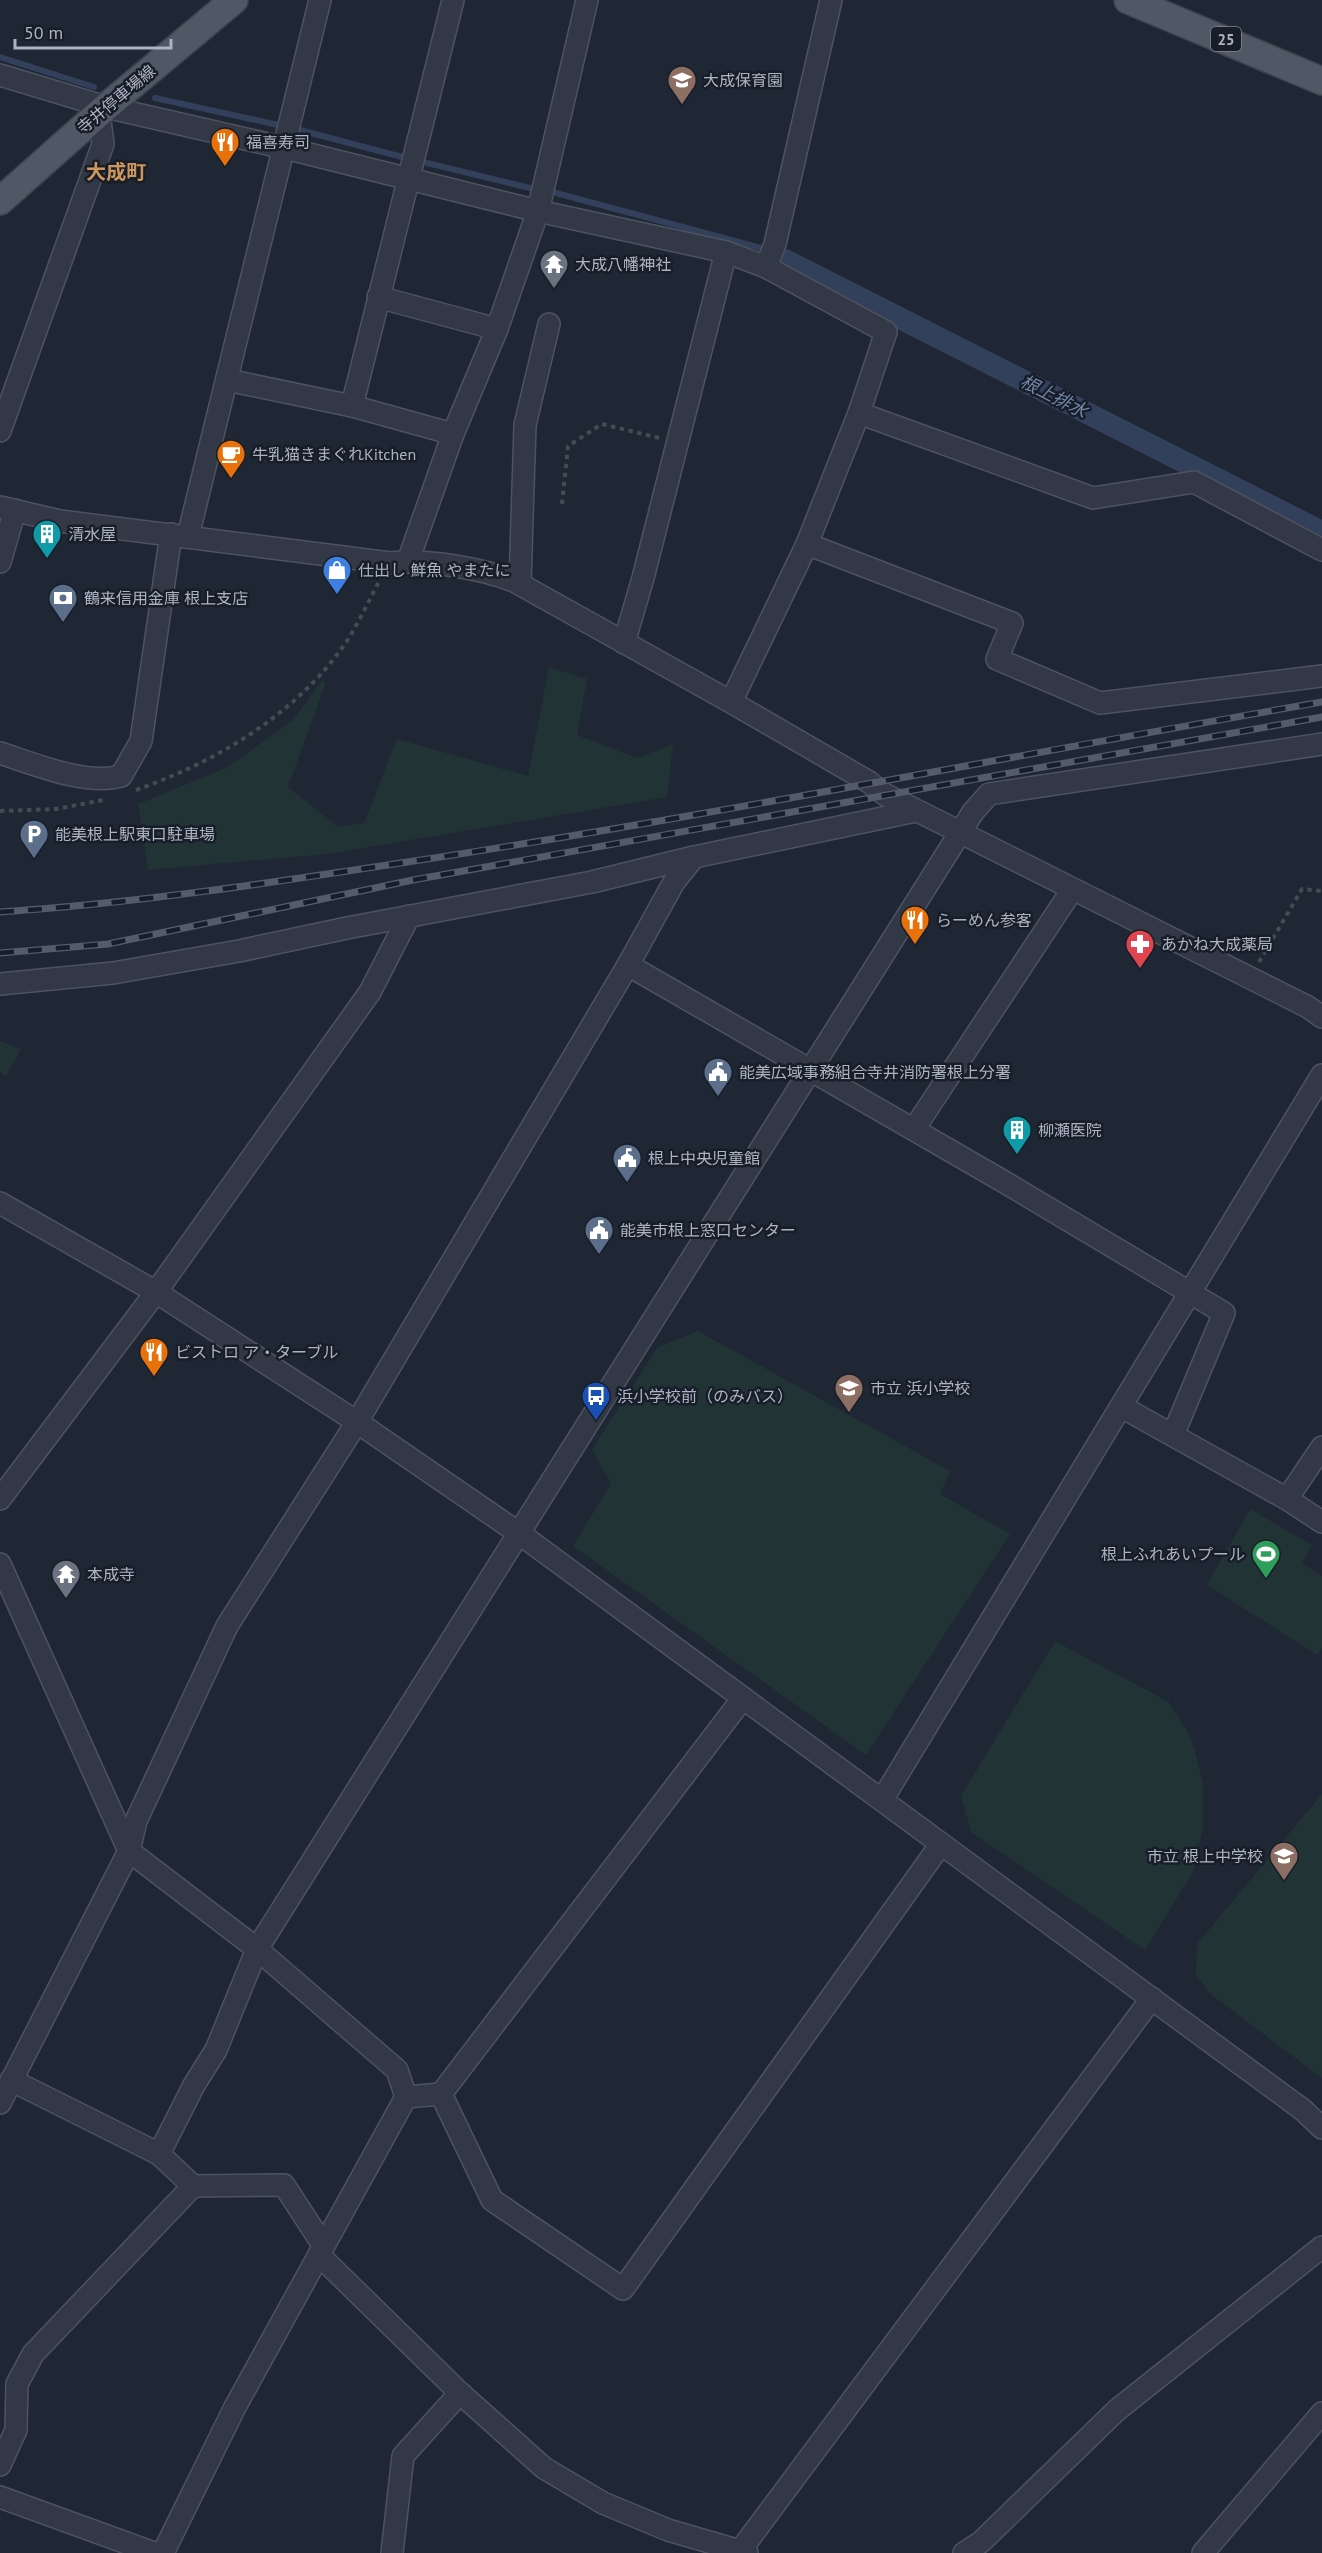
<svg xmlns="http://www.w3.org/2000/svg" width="1322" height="2553" viewBox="0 0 1322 2553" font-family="'PT Sans','Noto Sans JP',sans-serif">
<rect width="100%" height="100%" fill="#1f2634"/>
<g fill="#223336">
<polygon points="549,667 587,679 577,735 637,758 673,744 667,797 327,854 148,870 138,804 226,768 293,720 323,679 325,685 288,787 338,827 364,823 397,739 528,776"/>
<polygon points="0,1041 21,1049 6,1076 0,1072"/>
<polygon points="698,1331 950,1471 940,1494 1010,1534 866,1755 573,1546 611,1484 592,1449 658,1347"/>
<polygon points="1250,1509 1312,1545 1302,1563 1322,1576 1322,1648 1317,1655 1207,1585"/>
<polygon points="1055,1641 1169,1702 1191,1738 1203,1782 1203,1827 1193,1872 1145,1950 971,1832 961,1796"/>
<polygon points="1322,1794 1322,2078 1209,1993 1196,1974 1197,1944"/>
</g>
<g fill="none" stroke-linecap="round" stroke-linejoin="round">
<g stroke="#33405b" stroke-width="6">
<polyline points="0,57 94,87"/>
<polyline points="155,98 283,126"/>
<polyline points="296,129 406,158"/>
<polyline points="423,162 530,188"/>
<polyline points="556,193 761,248"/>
</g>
<polyline stroke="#33405b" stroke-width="22" points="785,260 1322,532"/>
<g stroke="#4d5360" stroke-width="24">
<g id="minor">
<polyline points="0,75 106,107 285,148 538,211 726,252 766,267 886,332 859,413 807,544 731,702"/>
<polyline points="766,267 775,244 831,0"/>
<polyline points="378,297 497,329"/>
<polyline points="227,380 352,406 453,0"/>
<polyline points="352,406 453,434"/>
<polyline points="859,413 1093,498 1194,482 1322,550"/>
<polyline points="0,431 103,144 99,113"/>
<path d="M0 507 60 521 390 563C426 559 480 568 514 581L731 702 869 782 884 794 1308 1007 1322 1017"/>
<polyline points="188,536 320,0"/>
<polyline points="807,544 1012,623 997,659 1100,703 1322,676"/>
<polyline points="408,561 453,434 497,329 538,211 587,0"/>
<polyline points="0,562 15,510"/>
<polyline points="520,584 525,425 549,324"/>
<polyline points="624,643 643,578 726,252"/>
<path d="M0 753C34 764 87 786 121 776L141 741 171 534"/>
<polyline points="628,965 1001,1180 1224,1313 1173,1435"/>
<polyline points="0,984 113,973 239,951 347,928 592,882 694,857 916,811"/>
<polyline points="914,1129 1072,890"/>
<polyline points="0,1203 156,1292 357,1422 520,1534 1303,2110 1322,2128"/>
<polyline points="1122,1407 1287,1499 1322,1522"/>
<polyline points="0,1499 156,1292 370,992 409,916"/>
<polyline points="1287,1499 1322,1447"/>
<polyline points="0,1564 129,1851 257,1949 397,2070 406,2097 235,2407 163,2553"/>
<polyline points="882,1800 1322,1075"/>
<polyline points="11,2080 159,2154 193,2186 284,2185 323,2245"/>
<polyline points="441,2094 492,2200 623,2289 941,1844"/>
<polyline points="406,2097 441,2094 743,1698"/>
<polyline points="0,2103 129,1851 136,1821 227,1626 357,1422 628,965 674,882 694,857"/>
<polyline points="159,2154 194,2085 216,2050 257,1949 973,812 989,794 1322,744"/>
<polyline points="319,2255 460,2393 544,2468 603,2503 668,2530 747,2553"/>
<polyline points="0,2465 16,2430 17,2384 33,2354 193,2186"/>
<polyline points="0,2497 154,2553"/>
<polyline points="740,2551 1152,1998"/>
<polyline points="392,2553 403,2456 460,2393"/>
<polyline points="964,2553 981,2542 1117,2410 1322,2247"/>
<polyline points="1203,2553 1322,2413"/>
</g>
</g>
<g stroke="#3c424e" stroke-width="30">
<g id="major">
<polyline points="1128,0 1322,81"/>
<polyline points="0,201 106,107 234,0"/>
</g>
</g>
<g stroke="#3e4e53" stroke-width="4" stroke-dasharray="4.5 4.5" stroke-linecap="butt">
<polyline points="562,504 568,446 602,424 659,438"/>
<path d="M136 790C218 761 297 714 347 641 359 622 369 600 380 580"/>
<polyline points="0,811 56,809 103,800"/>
<polyline points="1259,962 1302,889 1322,891"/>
</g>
<use href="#minor" stroke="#323845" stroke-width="21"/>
<use href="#major" stroke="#505765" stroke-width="27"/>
<g stroke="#545c6c" stroke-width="7">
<g id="rail">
<path d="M0 912C139 903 276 882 414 861 718 815 1019 754 1322 702"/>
<polyline points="0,953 108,944 413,880 1322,717"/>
</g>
</g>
<use href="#rail" stroke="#181e29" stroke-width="4.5" stroke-dasharray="14" stroke-linecap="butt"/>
</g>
<defs>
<g id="school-pin" transform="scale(1.5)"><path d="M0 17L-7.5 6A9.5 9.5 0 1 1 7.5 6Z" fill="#8d6e63" stroke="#181e29"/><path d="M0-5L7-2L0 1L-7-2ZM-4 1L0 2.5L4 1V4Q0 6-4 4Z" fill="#fff"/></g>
<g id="restaurant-pin" transform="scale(1.5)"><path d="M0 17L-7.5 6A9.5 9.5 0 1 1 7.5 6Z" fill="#e8710a" stroke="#181e29"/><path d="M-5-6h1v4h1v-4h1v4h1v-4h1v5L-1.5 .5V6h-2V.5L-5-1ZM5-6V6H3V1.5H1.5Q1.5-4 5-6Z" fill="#fff"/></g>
<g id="temple-pin" transform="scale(1.5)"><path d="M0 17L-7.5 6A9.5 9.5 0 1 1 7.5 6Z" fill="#6b7280" stroke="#181e29"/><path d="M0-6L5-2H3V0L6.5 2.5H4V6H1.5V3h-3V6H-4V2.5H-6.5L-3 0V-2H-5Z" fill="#fff"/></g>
<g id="cafe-pin" transform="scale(1.5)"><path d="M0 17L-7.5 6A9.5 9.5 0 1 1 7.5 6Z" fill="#e8710a" stroke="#181e29"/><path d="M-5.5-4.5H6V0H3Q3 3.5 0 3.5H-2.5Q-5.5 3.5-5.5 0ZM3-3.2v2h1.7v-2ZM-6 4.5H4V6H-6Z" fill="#fff"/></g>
<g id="building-pin" transform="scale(1.5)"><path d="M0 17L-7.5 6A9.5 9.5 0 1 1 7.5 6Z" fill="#0f9aa8" stroke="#181e29"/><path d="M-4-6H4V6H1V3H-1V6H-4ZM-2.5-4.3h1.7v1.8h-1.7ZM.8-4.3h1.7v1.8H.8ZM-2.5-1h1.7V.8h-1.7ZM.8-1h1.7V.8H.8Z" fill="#fff"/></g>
<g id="shop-pin" transform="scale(1.5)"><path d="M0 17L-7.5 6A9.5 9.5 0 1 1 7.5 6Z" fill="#3f7fe0" stroke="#181e29"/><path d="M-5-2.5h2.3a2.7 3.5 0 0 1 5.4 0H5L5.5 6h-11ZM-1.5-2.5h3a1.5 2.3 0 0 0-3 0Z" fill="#fff"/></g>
<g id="bank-pin" transform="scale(1.5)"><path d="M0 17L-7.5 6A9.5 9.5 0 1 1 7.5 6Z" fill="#5c6f8a" stroke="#181e29"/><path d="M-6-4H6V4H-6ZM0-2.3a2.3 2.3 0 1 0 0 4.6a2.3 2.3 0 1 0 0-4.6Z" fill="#fff"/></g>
<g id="parking-pin" transform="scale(1.5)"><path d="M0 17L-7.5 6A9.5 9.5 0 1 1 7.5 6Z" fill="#5c6f8a" stroke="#181e29"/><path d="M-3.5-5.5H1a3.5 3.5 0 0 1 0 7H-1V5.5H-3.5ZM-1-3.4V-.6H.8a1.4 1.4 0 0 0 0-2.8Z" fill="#fff"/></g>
<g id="pharmacy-pin" transform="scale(1.5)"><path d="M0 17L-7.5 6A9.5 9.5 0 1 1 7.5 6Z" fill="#e0444e" stroke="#181e29"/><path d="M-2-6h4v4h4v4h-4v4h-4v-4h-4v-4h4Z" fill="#fff"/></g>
<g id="civic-pin" transform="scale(1.5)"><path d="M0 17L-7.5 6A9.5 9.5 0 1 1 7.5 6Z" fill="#5c6f8a" stroke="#181e29"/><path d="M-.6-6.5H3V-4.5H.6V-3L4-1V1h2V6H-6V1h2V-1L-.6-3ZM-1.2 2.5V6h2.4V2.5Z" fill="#fff"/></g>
<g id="bus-pin" transform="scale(1.5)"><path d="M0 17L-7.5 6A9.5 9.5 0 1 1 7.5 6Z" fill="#1a4fb4" stroke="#181e29"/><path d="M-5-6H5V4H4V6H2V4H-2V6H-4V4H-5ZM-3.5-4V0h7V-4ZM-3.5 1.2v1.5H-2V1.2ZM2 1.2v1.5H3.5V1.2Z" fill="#fff"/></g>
<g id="stadium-pin" transform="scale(1.5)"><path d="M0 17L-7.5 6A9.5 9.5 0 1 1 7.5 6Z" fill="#2e9e5b" stroke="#181e29"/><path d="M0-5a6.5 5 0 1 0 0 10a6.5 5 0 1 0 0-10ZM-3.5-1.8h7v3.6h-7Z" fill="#fff"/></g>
</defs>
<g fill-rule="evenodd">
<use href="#school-pin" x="682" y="80"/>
<use href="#restaurant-pin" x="225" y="142"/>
<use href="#temple-pin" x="554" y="264"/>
<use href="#cafe-pin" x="231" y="454"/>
<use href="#building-pin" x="47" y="534"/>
<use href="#shop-pin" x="337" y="570"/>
<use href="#bank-pin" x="63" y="598"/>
<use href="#parking-pin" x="34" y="834"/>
<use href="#restaurant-pin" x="915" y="920"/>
<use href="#pharmacy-pin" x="1140" y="944"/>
<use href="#civic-pin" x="718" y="1072"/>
<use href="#building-pin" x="1017" y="1130"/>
<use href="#civic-pin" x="627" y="1158"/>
<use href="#civic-pin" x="599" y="1230"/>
<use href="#restaurant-pin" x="154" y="1352"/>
<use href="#school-pin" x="849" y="1388"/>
<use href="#bus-pin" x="596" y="1396"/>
<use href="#stadium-pin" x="1266" y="1554"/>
<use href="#temple-pin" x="66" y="1574"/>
<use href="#school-pin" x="1284" y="1856"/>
</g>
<g text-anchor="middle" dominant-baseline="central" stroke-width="5" stroke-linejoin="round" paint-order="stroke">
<rect fill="#181e29" stroke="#808694" stroke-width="1.5" x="1211" y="27" width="30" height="24" rx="4.5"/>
<g font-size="15" font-weight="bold" fill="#acb3c2">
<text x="1226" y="39">25</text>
</g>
<g font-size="16" fill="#acb3c2" stroke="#181e29" text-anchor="start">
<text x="703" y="80">大成保育園</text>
<text x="246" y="142">福喜寿司</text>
<text x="575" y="264">大成八幡神社</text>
<text x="252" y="454">牛乳猫きまぐれKitchen</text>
<text x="68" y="534">清水屋</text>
<text x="358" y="570">仕出し 鮮魚 やまたに</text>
<text x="84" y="598">鶴来信用金庫 根上支店</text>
<text x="55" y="834">能美根上駅東口駐車場</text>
<text x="936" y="920">らーめん参客</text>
<text x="1161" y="944">あかね大成薬局</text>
<text x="739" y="1072">能美広域事務組合寺井消防署根上分署</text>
<text x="1038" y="1130">柳瀬医院</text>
<text x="648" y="1158">根上中央児童館</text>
<text x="620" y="1230">能美市根上窓口センター</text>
<text x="175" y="1352">ビストロ ア・ターブル</text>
<text x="870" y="1388">市立 浜小学校</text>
<text x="617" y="1396">浜小学校前（のみバス）</text>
<text x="1245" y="1554" text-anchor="end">根上ふれあいプール</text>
<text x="87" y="1574">本成寺</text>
<text x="1263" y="1856" text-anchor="end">市立 根上中学校</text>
</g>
<g font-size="16" fill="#acb3c2" stroke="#181e29">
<text transform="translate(116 99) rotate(-40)">寺井停車場線</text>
</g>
<g font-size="18" font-style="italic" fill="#7487aa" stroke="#181e29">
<text transform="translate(1054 396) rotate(27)">根上排水</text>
</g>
<g font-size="20" font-weight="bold" fill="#ce965b" stroke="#181e29">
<text x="116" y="172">大成町</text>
</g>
</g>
<path d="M15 39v9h156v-9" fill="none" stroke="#acb3c2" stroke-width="3"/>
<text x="24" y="39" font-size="18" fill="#acb3c2" stroke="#181e29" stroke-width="4.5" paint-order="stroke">50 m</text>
</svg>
